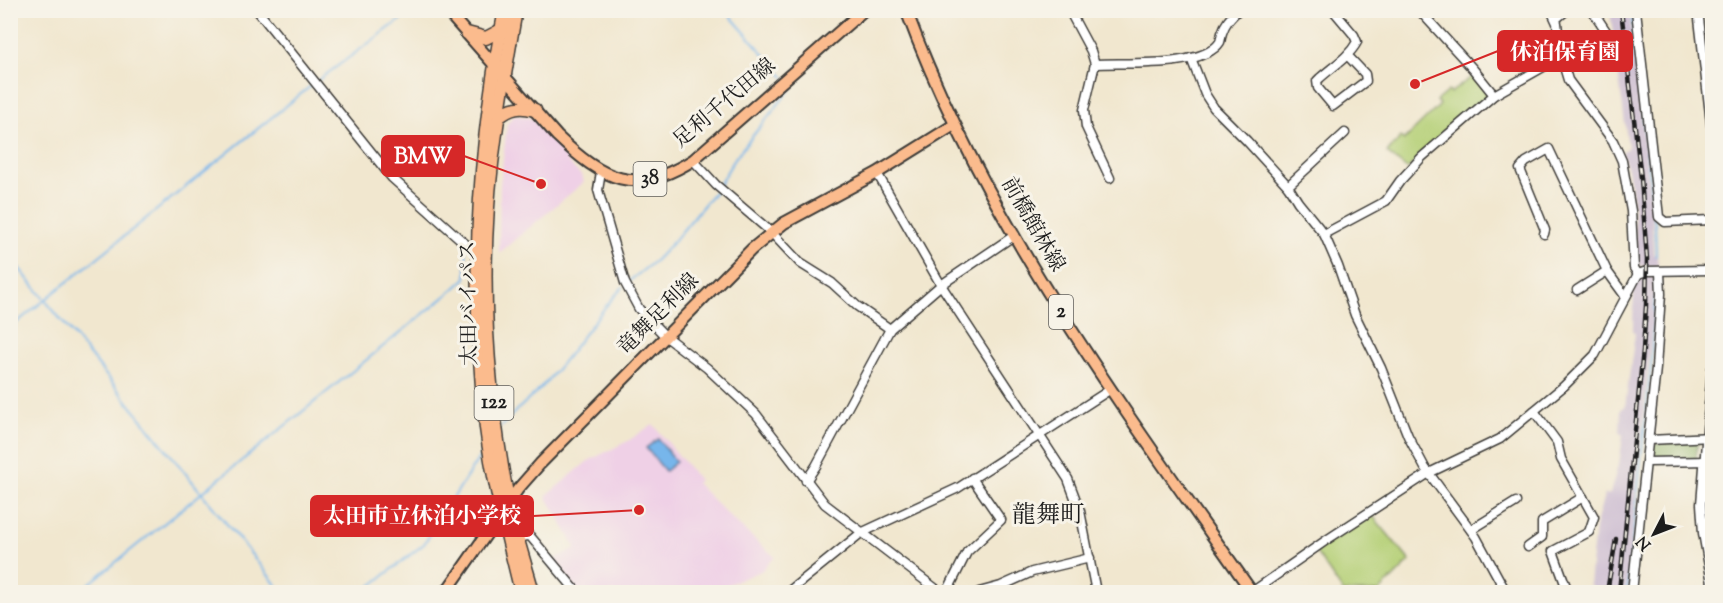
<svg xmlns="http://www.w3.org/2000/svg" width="1723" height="603" viewBox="0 0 1723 603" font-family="'Sorts Mill Goudy','Noto Serif JP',serif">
<rect width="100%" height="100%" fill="#f7f3e8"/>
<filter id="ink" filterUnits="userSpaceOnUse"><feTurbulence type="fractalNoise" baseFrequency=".0167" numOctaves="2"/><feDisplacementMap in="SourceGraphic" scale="12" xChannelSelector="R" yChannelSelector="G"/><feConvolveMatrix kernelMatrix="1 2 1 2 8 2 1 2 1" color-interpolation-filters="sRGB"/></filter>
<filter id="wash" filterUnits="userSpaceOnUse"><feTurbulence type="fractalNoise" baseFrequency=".008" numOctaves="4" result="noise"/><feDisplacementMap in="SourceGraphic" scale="24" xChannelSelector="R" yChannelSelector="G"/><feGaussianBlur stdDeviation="1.35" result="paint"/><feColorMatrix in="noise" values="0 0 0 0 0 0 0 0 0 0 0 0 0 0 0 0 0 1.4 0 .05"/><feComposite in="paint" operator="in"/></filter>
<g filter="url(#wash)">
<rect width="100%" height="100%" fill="#f1e7cf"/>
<g fill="#efd0e6">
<polygon points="515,115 534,119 570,160 567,162 582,176 584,182 499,253 500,186 507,124"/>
<polygon points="653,424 699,480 696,483 737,524 775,557 761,571 709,592 578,592 552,560 576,548 546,496 588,461 628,441"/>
</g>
<g fill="#cdbed2">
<polygon points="1610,11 1629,11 1652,217 1653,254 1657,256 1658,266 1641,266 1637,260 1632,191 1628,169 1622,152 1628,147"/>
<polygon points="1653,275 1657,279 1654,279 1653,314 1626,592 1592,592 1592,586 1589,585 1595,528 1604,495 1610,494 1620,458 1623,435 1620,433 1621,409 1625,407 1635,334 1633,330 1634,285 1640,276"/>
</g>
<g fill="#b4cf75" stroke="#687648" stroke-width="1.5">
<polygon points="1473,76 1489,94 1407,169 1387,153 1401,137 1404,140 1440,105 1436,101 1448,91 1450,93"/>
<polygon points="1372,515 1410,561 1379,592 1343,592 1315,551"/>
</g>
<polygon fill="#8fb266" stroke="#566741" stroke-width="1.5" points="1698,441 1696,459 1651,457 1653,444"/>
<polygon fill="#77b6eb" stroke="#4a6984" stroke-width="1.5" points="658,439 676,462 665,471 646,448"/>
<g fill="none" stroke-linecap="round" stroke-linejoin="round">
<g stroke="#77b6eb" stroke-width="2">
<polyline points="725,10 784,77"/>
<polyline points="1631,10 1655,225 1656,256"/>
<polyline points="317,81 414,10"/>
<polyline points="719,185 735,158 792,87 787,82"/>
<polyline points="10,257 282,592"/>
<polyline points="627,283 656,260 675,240 716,190"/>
<polyline points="10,328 312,85"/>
<path d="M501 427C515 409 533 398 547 381 574 351 595 316 623 287"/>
<polyline points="79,592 453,290 466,278 466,253"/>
<polyline points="363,592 424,544 485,448"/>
<polyline points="1627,592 1651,365 1656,279"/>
</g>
</g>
</g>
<g filter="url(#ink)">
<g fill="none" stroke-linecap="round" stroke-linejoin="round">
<g stroke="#3c3a37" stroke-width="11">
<g id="minor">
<polyline points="257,10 392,178 469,247 477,249"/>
<polyline points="1069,10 1091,51 1095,64 1084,110 1086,127 1110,178"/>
<path d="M1333 10 1354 35 1357 42C1349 57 1332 67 1320 78L1317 81 1318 88 1333 106 1366 81 1365 74 1347 55"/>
<polyline points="1419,10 1473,69 1494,95"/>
<polyline points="1551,10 1557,23 1561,57 1568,80 1613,141 1622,161 1631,211 1634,268 1638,274"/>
<polyline points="1592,10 1608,34"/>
<polyline points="1636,10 1659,217 1665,222 1712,220"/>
<polyline points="1698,10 1712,132"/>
<polyline points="1556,19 1567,10"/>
<polyline points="1191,58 1205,94 1214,108 1247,141 1288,186 1298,202 1324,234 1338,266 1355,315 1381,368 1408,436 1425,468 1476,537 1506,592"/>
<path d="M1095 64C1123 62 1203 69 1220 42 1221 39 1221 36 1222 33 1225 23 1230 18 1238 10"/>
<polyline points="693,160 716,185 771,232 800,263 832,283 857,306 890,329"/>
<polyline points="601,172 598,190 625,283 639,309 665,336 707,368 756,414 825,504 940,592"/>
<polyline points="877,173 941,285 1068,479 1080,511 1096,592"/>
<polyline points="1288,186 1345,133"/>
<polyline points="1324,234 1386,201 1400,181 1422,157 1494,95 1561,57"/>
<polyline points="1544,234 1545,230 1520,169 1526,162 1549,149 1607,271 1625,296"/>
<polyline points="1577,290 1607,271"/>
<polyline points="1712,368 1701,504 1703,533 1712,583"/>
<polyline points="1534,411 1557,442 1561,459 1594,517 1589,532 1553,551 1568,592"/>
<polyline points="1649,440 1712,437"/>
<polyline points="1647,462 1712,461"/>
<polyline points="806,481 816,466 890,329 941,285 1015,235"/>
<polyline points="1471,530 1516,502"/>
<polyline points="518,537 530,536 577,592"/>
<polyline points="1528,547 1542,537 1542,522 1583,497"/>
<polyline points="788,592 861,533 958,488 1111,389"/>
<polyline points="947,592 967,552 1001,520 972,478"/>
<polyline points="979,592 1001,586 1032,572 1090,558"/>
<polyline points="1252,592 1328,539 1429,473 1500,439 1564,386 1595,355 1638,274 1647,271 1712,270"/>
<polyline points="1632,592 1656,368 1661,294 1660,272"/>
</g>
</g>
<g stroke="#3c3a37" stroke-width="14">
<g id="major">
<path d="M446 10 557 136C603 180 635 197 693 160L864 10"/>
<path d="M906 10C985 223 1123 408 1252 592"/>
<polyline points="446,592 518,489 540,464 752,249 784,223 877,173 954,125"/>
</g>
</g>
<g stroke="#3c3a37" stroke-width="15">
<g id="highway">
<path d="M505 10C477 148 470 288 486 428 493 483 508 538 521 592"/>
<path d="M516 10C507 61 498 112 492 164 479 274 487 391 508 500 514 531 525 562 533 592"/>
<polyline points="467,33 486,38 501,30"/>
<path d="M499 117C511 107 520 106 535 110"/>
</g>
</g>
<use href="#minor" stroke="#fff" stroke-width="8"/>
<use href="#major" stroke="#fbbb8d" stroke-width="10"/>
<use href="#highway" stroke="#fbbb8d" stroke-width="12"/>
<g stroke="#1c1c1c" stroke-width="4.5">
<g id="rail">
<polyline points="1607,592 1616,539"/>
<polyline points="1619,592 1643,350 1646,306 1647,259 1641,178 1621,10"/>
</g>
</g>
<use href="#rail" stroke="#f7f3e8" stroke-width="2" stroke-dasharray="7" stroke-linecap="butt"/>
</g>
</g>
<g text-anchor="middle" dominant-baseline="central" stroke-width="6" stroke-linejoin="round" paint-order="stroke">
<g fill="#f7f3e8" stroke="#5e5c59" stroke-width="1.5">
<rect x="633.5" y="162" width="33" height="34" rx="4.5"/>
<rect x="1049" y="295" width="24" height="34" rx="4.5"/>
<rect x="474.5" y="386" width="39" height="34" rx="4.5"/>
</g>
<g font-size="20" font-weight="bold" fill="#1c1c1c">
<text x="650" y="179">38</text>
<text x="1061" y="312">2</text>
<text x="494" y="403">122</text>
</g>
<g font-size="21" fill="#1c1c1c" stroke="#f7f3e8">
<text transform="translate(725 104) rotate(-40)">足利千代田線</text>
<text transform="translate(1032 225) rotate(60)">前橋館林線</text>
<text transform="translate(470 303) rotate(-91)">太田バイパス</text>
<text transform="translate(659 315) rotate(-45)">竜舞足利線</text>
</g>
<g font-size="24" fill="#1c1c1c" stroke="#f7f3e8">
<text x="1048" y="516">龍舞町</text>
</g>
</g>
<path fill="none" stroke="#d62828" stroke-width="2" d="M1415 84L1498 51M541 184L464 156M639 510L533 516"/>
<g fill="#d62828" stroke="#f7f3e8" stroke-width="2">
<circle cx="1415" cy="84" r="6"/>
<circle cx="541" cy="184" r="6"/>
<circle cx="639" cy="510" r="6"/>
</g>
<g fill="#d62828" stroke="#d62828" stroke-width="2">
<rect x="1498" y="31" width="134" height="40" rx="6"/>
<rect x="382" y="136" width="82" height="40" rx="6"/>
<rect x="311" y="496" width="222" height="40" rx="6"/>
</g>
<g font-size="22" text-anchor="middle" font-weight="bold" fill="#fff">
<text x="1565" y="59">休泊保育園</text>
<text x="423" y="163">BMW</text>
<text x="422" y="523">太田市立休泊小学校</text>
</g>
<rect width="1723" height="603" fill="none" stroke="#f7f3e8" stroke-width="36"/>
<g transform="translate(1654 534) rotate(228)" stroke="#f7f3e8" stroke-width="4.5" paint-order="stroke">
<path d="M0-4.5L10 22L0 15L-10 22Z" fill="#1c1c1c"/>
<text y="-9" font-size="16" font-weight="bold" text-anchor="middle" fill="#1c1c1c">N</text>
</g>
</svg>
